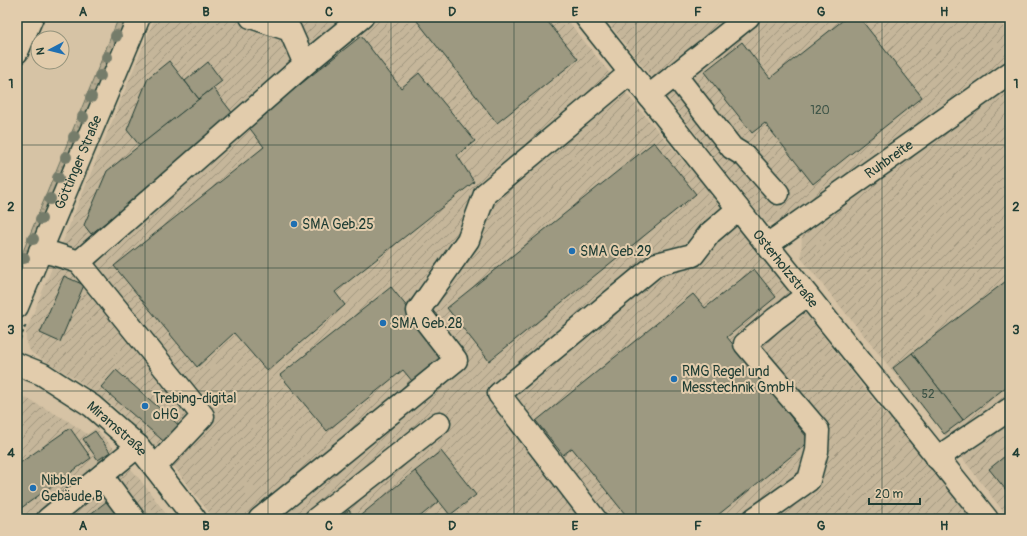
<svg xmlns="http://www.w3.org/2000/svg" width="1027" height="536" viewBox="0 0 1027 536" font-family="Pangolin,sans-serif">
<defs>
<pattern id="industrial-furrows" width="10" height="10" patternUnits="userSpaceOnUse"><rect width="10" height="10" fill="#c5b69a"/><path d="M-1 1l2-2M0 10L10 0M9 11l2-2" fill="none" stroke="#9f957e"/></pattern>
<pattern id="grass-dots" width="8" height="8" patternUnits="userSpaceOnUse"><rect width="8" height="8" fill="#b5aa90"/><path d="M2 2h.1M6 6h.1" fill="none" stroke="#938c76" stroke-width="1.8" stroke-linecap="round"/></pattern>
</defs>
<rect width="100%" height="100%" fill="#d6c3a5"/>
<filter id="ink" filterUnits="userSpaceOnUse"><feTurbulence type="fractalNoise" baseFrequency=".025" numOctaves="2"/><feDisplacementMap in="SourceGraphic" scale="8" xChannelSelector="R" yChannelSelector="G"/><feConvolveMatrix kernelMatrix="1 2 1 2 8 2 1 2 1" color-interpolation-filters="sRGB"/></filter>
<g filter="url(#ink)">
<g fill="url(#industrial-furrows)">
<polygon points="155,17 565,17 615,80 712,195 883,412 910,438 971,519 214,519 167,458 112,405 76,379 32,353 28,348 26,342 26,331"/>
<polygon points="604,17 996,17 1010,35 1010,57 806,202 781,223 766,223"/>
<polygon points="1010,87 1010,519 1009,519 944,434 801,258 802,233"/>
<polygon points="17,394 18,394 65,419 87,434 96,428 138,477 170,519 17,519"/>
</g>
<polygon fill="url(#grass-dots)" stroke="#6a7462" points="119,17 127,17 17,286 17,266"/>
<g fill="#9d9981" stroke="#1f3d34">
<polygon points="414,17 544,17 578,59 497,123"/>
<polygon points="847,17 859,17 922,97 813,184 765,123 752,133 704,72 742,42 770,78"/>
<polygon points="361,36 401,88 419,73 475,141 457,155 474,182 335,292 345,305 267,371 234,333 197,367 114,266 264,147 248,126"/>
<polygon points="169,61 199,99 140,146 127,130 148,78"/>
<polygon points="208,62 222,81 199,99 185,81"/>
<polygon points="213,88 237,119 91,234 84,225 107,171"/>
<polygon points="654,142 696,194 489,361 447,308"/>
<polygon points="754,269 776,297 727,337 810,441 713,519 629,519 572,448 563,455 536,421 693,294 705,308"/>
<polygon points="64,276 84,285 60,342 40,333"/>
<polygon points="1010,278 1010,384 963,420 912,353"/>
<polygon points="391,287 450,360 417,387 403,370 327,431 280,375"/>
<polygon points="912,353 963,420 944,434 893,368"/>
<polygon points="116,370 182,428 168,445 101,387"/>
<polygon points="70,428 91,458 17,511 17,465"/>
<polygon points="95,431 110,452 98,460 83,439"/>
<polygon points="441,451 476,495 450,515 415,471"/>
<polygon points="1010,452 1010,495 989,469"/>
<polygon points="415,471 439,501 417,519 356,519"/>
<polygon points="111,498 127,519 84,519"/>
<polygon points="349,510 355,519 338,519"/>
</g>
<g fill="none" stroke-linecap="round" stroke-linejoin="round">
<g stroke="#1f3d34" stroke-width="25">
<g id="minor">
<path id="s1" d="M586 17 767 245 987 519"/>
<polyline points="17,52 32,17"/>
<polyline points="305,64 362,17"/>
<polyline points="675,75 732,148 745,156 778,193"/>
<polyline points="649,96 748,17"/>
<path id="s2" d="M767 245 1010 73"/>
<polyline points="40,251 54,254 79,262 203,416 155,467"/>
<polyline points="79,262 305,64 290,30 251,17"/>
<path id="s3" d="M17 307 139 17"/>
<path id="s4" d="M17 364 42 374 92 406 138 446 195 519"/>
<polyline points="937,458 1010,409"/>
<polyline points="102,476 134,519"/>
<polyline points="48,519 138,446"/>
<polyline points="260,519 456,360 418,311 468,240 485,194 630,73"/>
<polyline points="316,519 439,423"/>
<polyline points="595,519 499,394 657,264 693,255 710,233 738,209"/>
<polyline points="754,519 809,480 817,451 818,430 745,344 775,319 807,295"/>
</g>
</g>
<polyline stroke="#1f3d34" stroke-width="2.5" stroke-dasharray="3 3" stroke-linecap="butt" points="17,345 26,324"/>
<use href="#minor" stroke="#e2ccac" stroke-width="22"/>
</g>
<g fill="#757c6a">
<circle cx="116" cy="36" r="6"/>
<circle cx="107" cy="57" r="6"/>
<circle cx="100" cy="76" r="6"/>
<circle cx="91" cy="97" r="6"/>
<circle cx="83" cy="117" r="6"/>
<circle cx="74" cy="137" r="6"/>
<circle cx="66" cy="157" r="6"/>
<circle cx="58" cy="178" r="6"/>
<circle cx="50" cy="199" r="6"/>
<circle cx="41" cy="219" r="6"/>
<circle cx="33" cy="239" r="6"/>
<circle cx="24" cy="258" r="6"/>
</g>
</g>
<path fill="none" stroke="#1f3d34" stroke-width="1" stroke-opacity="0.55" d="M145 17V519M268 17V519M391 17V519M514 17V519M636 17V519M759 17V519M882 17V519M17 145H1010M17 268H1010M17 391H1010"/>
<g fill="#1f6fb2" stroke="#e2ccac" stroke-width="1.5">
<circle cx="294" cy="224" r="4"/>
<circle cx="572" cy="251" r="4"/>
<circle cx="383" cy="323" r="4"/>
<circle cx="674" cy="379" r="4"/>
<circle cx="145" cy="406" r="4"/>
<circle cx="33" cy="488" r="4"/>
</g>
<g text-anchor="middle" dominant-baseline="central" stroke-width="4" stroke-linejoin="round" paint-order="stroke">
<g font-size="12" fill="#3e5447">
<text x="820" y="110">120</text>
<text x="928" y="394">52</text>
</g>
<g font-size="14" fill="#1f3d34" stroke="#e2ccac">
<text stroke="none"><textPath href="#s2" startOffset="149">Ruhbreite</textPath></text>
<text stroke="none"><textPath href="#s3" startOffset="157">Göttinger Straße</textPath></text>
<text stroke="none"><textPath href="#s1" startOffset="321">Osterholzstraße</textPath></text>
<text stroke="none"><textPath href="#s4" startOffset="120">Miramstraße</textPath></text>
</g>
<g font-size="14" fill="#1f3d34" stroke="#e2ccac" text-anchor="start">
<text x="302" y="224">SMA Geb.25</text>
<text x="580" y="251">SMA Geb.29</text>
<text x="391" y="323">SMA Geb.28</text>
<text x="682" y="371">RMG Regel und<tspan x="682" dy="16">Messtechnik GmbH</tspan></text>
<text x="153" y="398">Trebing-digital<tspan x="153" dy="16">oHG</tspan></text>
<text x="41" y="480">Nibbler<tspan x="41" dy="16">Gebäude B</tspan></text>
</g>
</g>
<rect width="1027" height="536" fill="none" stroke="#e2ccac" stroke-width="44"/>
<g transform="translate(50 50) rotate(263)"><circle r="19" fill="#e2ccac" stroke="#94937c"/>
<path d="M0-3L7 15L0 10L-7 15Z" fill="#1f6fb2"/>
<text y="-6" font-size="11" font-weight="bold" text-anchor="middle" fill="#1f3d34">N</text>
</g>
<path d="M869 498v6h51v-6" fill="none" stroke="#1f3d34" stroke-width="2"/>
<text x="875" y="498" font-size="12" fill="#1f3d34" stroke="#e2ccac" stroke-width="3" paint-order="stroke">20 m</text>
<rect x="22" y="22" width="983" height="492" fill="none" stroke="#1f3d34" stroke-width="1.5"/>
<g font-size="13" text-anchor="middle" font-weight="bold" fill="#1f3d34">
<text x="83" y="16">A</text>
<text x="206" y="16">B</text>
<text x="329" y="16">C</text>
<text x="452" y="16">D</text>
<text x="575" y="16">E</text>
<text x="698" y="16">F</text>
<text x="821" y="16">G</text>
<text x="944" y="16">H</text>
<text x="11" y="88">1</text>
<text x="1016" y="88">1</text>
<text x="11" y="211">2</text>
<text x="1016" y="211">2</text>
<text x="11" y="334">3</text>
<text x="1016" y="334">3</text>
<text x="11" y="457">4</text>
<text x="1016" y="457">4</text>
<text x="83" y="530">A</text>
<text x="206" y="530">B</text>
<text x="329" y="530">C</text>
<text x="452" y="530">D</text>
<text x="575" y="530">E</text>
<text x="698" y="530">F</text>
<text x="821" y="530">G</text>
<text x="944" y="530">H</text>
</g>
</svg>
